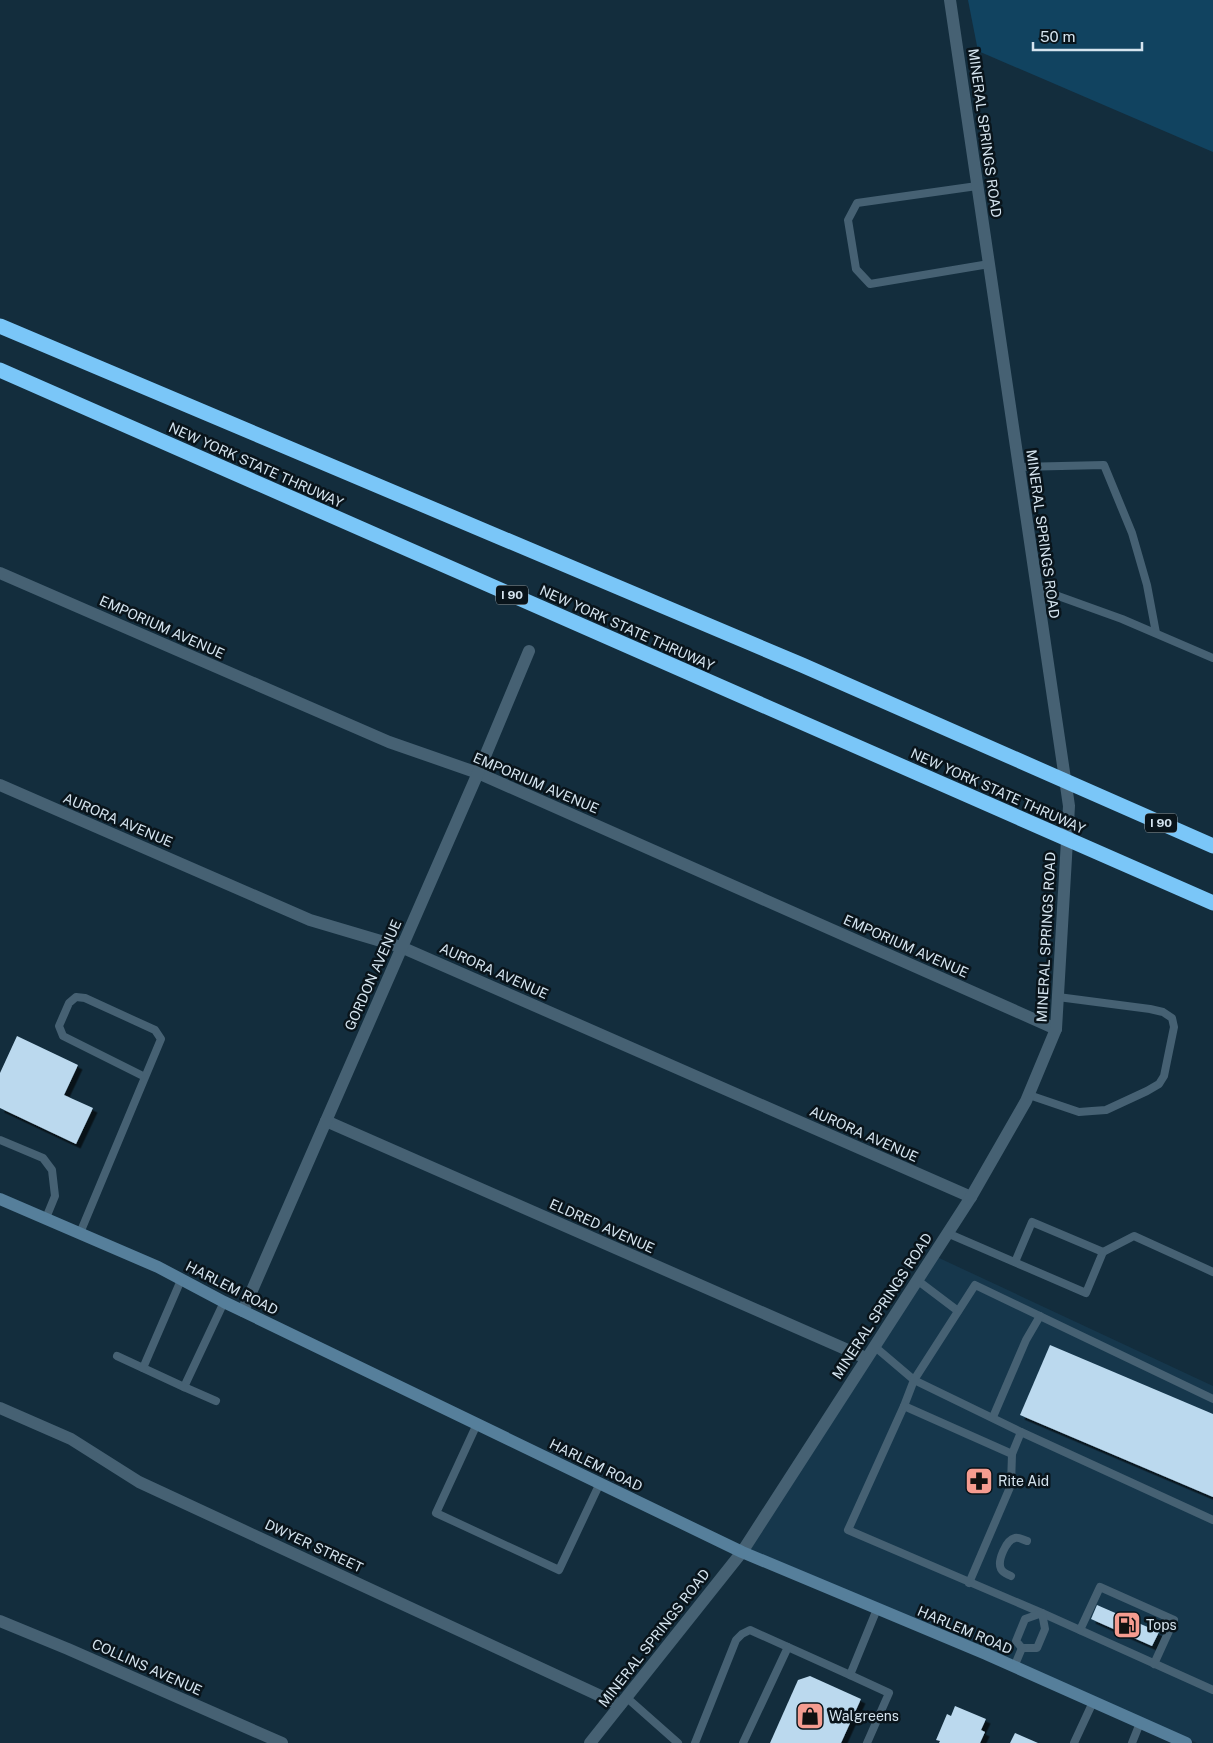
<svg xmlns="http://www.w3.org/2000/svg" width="1213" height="1743" viewBox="0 0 1213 1743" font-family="'Public Sans',sans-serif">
<defs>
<filter id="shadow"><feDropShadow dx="4.5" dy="4.5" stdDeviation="0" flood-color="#0009"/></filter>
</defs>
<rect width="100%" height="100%" fill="#132d3d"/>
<polygon fill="#16374c" points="937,1257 1213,1386 1213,1743 1197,1743 749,1549"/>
<polygon fill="#114360" points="968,0 1213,0 1213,152 978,51"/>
<g fill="#bbd9ee" filter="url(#shadow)">
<polygon points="17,1036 78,1065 64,1095 93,1108 76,1144 0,1108 0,1073"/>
<polygon points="1050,1345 1213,1414 1213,1497 1020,1415"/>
<polygon points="1097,1605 1159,1632 1152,1646 1091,1619"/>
<polygon points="810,1676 861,1699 841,1743 770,1743 798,1680"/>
<polygon points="955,1706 986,1719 981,1730 985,1732 980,1743 939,1743 940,1741 936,1740 947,1714 951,1716"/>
<polygon points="1015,1733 1038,1743 1010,1743"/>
</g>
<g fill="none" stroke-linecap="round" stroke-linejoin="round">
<g stroke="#466173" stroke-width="8">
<polyline points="977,186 857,203 848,220 856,269 870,284 989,264"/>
<polyline points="1018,467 1104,465 1132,533 1147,585 1156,633"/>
<polyline points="1036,588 1122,619 1213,658"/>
<polyline points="1029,1095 1079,1112 1092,1111 1106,1110 1147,1091 1159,1084 1164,1076 1174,1027 1172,1018 1163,1012 1150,1009 1058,997"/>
<polyline points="0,1140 43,1158 52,1170 55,1196 46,1218"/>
<polyline points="80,1233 161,1039 155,1030 85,998 76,997 69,1003 59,1026 63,1036 145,1077"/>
<polyline points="947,1233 1086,1293 1103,1252 1032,1222 1015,1262"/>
<polyline points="1103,1252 1134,1236 1213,1272"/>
<polyline points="917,1280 958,1311"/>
<polyline points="874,1346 914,1380 1021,1432 1012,1454 1011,1485 969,1583"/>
<polyline points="117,1356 184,1387 224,1302"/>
<polyline points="143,1368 181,1280"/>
<polyline points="184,1387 216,1401"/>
<polyline points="1213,1399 975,1285 914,1380 904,1406 848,1530 1042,1613 1213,1690"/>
<polyline points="904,1406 1012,1454"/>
<polyline points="993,1417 1026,1340 1040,1316"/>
<polyline points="477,1424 436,1513 559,1570 600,1483"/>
<polyline points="1021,1432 1213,1520"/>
<path d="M1011 1576C1007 1574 1003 1573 1001 1569 997 1561 1006 1540 1015 1538 1019 1537 1023 1540 1027 1541"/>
<polygon points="1042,1613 1045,1629 1037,1648 1022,1648 1016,1641 1025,1619"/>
<polyline points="1080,1630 1100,1587 1174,1620 1154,1664"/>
<polyline points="1014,1667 1022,1648"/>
<polyline points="626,1697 678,1743"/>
<polyline points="695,1743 736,1640 742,1634 750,1630 850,1675"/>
<polyline points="743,1743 788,1647"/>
<polyline points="867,1743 889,1693 850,1675 877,1609"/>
<polyline points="1074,1743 1093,1702"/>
<polyline points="1132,1743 1140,1723"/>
</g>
<g stroke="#466173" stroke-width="12">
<polyline points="0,573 389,742 478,773 1056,1029"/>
<polyline points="0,785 310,920 401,947 971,1197"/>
<polyline points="326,1121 866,1358"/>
<polyline points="243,1311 478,773 529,651"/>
<polyline points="0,1408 71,1439 139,1482 620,1705"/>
<polyline points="0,1621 68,1649 282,1743"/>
</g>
<polyline stroke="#466173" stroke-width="12" points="590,1743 742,1552 971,1197 1026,1101 1056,1029 1069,806 950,0"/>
<polyline stroke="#567f9b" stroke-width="12" points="0,1199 158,1267 224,1302 742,1552 986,1654 1186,1743"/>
<g stroke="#7ac6f8" stroke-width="15">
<polyline points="0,326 802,665 1213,846"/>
<polyline points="0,370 1213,903"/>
</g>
</g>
<defs>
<g id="pharmacy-square" transform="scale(1.4375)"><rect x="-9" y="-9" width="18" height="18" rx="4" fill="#f59c90" stroke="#09141b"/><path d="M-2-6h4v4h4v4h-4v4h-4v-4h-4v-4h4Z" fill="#111"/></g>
<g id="fuel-square" transform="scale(1.4375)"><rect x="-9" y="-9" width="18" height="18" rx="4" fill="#f59c90" stroke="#09141b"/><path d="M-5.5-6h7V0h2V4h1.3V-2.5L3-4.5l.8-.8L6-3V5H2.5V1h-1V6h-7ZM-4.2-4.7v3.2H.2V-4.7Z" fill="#111"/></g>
<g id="shop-square" transform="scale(1.4375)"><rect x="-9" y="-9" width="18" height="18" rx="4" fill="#f59c90" stroke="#09141b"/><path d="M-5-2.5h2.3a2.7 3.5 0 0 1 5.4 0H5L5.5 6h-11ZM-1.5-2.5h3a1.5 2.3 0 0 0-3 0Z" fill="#111"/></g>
</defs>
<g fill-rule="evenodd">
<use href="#pharmacy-square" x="979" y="1481"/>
<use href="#fuel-square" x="1127" y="1625"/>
<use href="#shop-square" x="810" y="1716"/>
</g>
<g text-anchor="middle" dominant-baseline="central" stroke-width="5" stroke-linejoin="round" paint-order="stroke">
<g fill="#09141b" stroke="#98a6af" stroke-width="1">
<rect x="496" y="585.5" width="32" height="19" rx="4"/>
<rect x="1145" y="813.5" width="32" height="19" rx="4"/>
</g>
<g font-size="12" font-weight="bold" fill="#d5e4ef">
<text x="512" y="595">I 90</text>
<text x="1161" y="823">I 90</text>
</g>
<g font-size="14" fill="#d5e4ef" stroke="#09141b">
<text transform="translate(985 133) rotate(82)">MINERAL SPRINGS ROAD</text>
<text transform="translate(256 465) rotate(24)">NEW YORK STATE THRUWAY</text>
<text transform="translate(1043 534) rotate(82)">MINERAL SPRINGS ROAD</text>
<text transform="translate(162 627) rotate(24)">EMPORIUM AVENUE</text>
<text transform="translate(627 628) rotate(24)">NEW YORK STATE THRUWAY</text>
<text transform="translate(536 783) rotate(23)">EMPORIUM AVENUE</text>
<text transform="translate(998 791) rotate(24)">NEW YORK STATE THRUWAY</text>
<text transform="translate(118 820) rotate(23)">AURORA AVENUE</text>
<text transform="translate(1046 937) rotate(-87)">MINERAL SPRINGS ROAD</text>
<text transform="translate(906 946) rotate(24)">EMPORIUM AVENUE</text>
<text transform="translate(494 971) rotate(24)">AURORA AVENUE</text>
<text transform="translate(373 975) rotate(-66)">GORDON AVENUE</text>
<text transform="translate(864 1134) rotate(24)">AURORA AVENUE</text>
<text transform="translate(602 1226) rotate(24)">ELDRED AVENUE</text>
<text transform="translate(232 1288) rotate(27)">HARLEM ROAD</text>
<text transform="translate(882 1306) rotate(-57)">MINERAL SPRINGS ROAD</text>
<text transform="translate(596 1465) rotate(26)">HARLEM ROAD</text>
<text transform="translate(314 1546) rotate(25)">DWYER STREET</text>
<text transform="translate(965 1630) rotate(23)">HARLEM ROAD</text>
<text transform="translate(654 1638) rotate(-52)">MINERAL SPRINGS ROAD</text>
<text transform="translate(147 1667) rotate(24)">COLLINS AVENUE</text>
</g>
<g font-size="14" fill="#d5e4ef" stroke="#09141b" text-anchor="start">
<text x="998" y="1481">Rite Aid</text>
<text x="1146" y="1625">Tops</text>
<text x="829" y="1716">Walgreens</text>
</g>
</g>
<path d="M1033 42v8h109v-8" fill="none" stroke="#d5e4ef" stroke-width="2.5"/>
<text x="1040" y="42" font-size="15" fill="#d5e4ef" stroke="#09141b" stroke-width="4" paint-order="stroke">50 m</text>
</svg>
